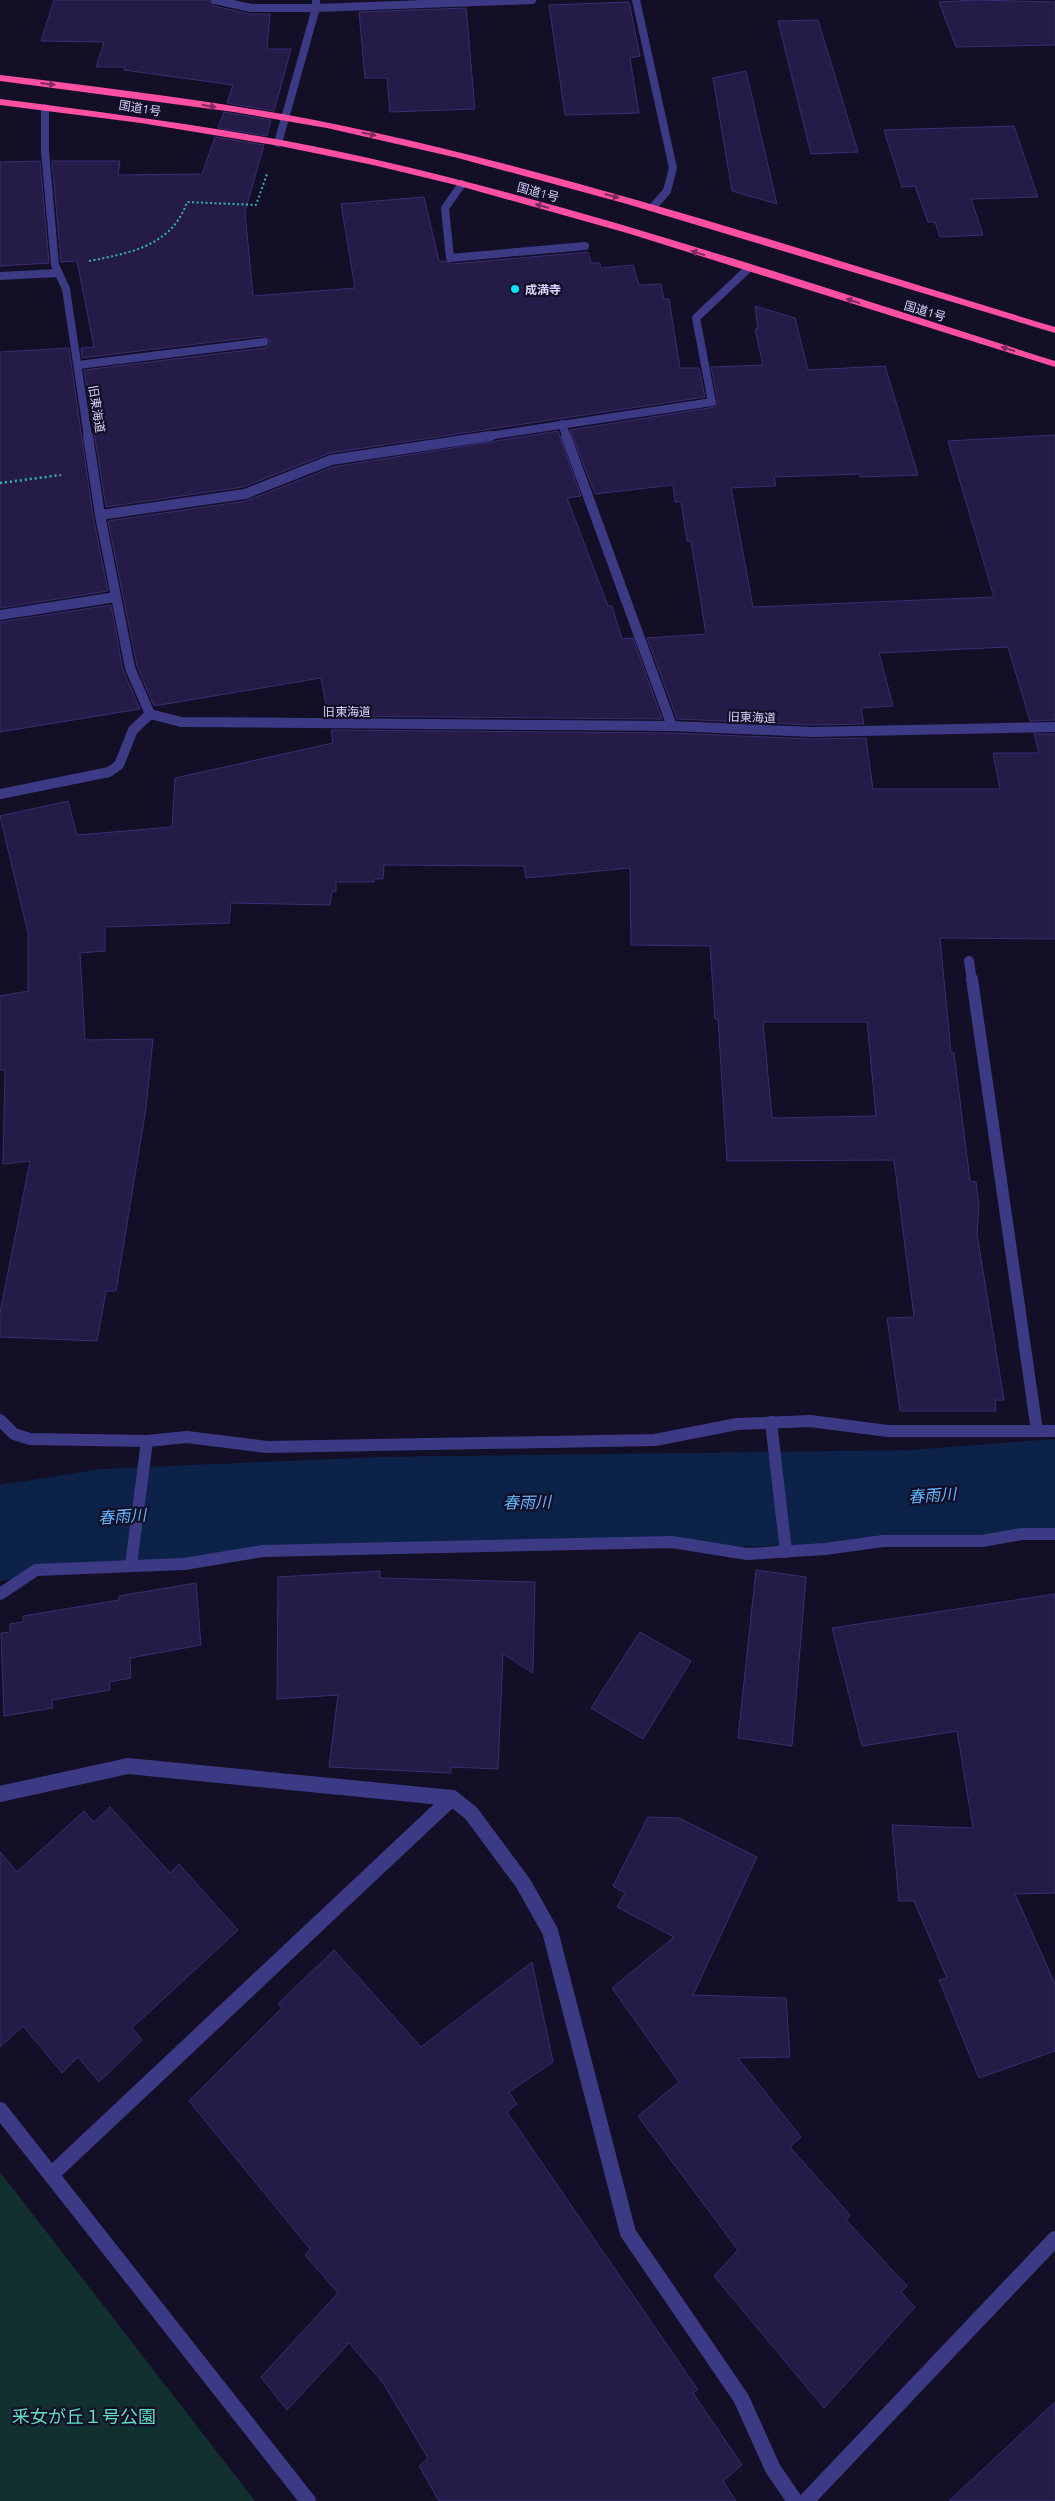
<svg xmlns="http://www.w3.org/2000/svg" width="1055" height="2501" viewBox="0 0 1055 2501" font-family="Ubuntu,'Noto Sans JP',sans-serif">
<rect width="100%" height="100%" fill="#130f26"/>
<polygon fill="#12302f" points="0,2172 255,2501 0,2501"/>
<g fill="none" stroke-linecap="round" stroke-linejoin="round">
<polygon fill="#0c2248" fill-rule="evenodd" points="1055,1439 1055,1531 912,1544 378,1551 101,1563 0,1581 0,1485 101,1469 378,1457 912,1450"/>
</g>
<g fill="#241b47" stroke="#3b2d73" fill-rule="evenodd">
<polygon points="54,0 209,0 214,6 250,14 270,14 267,49 291,49 274,111 227,103 233,85 124,70 125,67 96,67 104,42 41,41"/>
<polygon points="976,0 1055,2 1055,45 956,47 939,2"/>
<polygon points="629,2 640,56 630,58 639,113 565,115 549,5"/>
<polygon points="466,8 475,109 390,112 387,78 365,78 359,12"/>
<polygon points="818,20 858,152 811,154 778,21"/>
<polygon points="746,71 777,204 732,191 713,78"/>
<polygon points="224,112 271,120 267,136 218,128"/>
<polygon points="1014,126 1038,197 971,199 983,235 940,237 935,222 928,222 915,186 902,187 884,130"/>
<polygon points="215,137 264,145 245,212 253,296 355,288 341,204 424,197 439,261 445,261 451,264 588,252 591,263 600,263 601,268 633,265 639,285 661,284 664,299 669,299 680,368 699,368 705,397 330,453 243,487 106,507 84,370 265,348 269,345 270,341 263,336 82,358 81,348 94,347 77,261 61,262 52,161 120,161 118,175 202,174"/>
<polygon points="40,161 49,263 0,266 0,162"/>
<polygon points="755,306 795,318 808,370 885,366 918,475 860,477 860,474 774,477 776,486 731,488 753,607 994,597 948,441 1055,435 1055,720 1030,721 1008,647 879,653 893,706 861,708 864,724 812,725 677,719 647,638 706,634 691,541 687,541 681,502 675,502 673,485 595,494 570,430 715,407 718,401 711,367 763,365 755,329 758,329"/>
<polygon points="69,348 93,516 108,591 0,608 0,352"/>
<polygon points="558,431 581,496 567,498 608,606 612,606 622,639 633,638 662,719 328,716 321,678 154,706 137,666 108,521 246,501 333,467"/>
<polygon points="111,605 123,670 140,709 0,732 0,622"/>
<path d="M331 730 672 733 812 739 866 738 873 789H1000L993 753H1039L1034 734H1055V939L940 938 951 1053H954L970 1181 976 1182 979 1205 977 1234 1004 1400H995L996 1411H900L887 1318 914 1317 894 1160 727 1161 718 1019H715L710 946 631 945 630 868 526 878 524 866 384 865 383 879H375L374 882H336V891L332 892 330 905 231 903 229 923 105 927V951L80 953 85 1040 153 1039 146 1108 116 1291H106L97 1341 0 1337V1313L30 1161 3 1164 5 1070H0V996L28 991V933L0 816 68 801 77 835 172 827 175 778 333 743ZM763 1022H867L876 1116 772 1118Z"/>
<polygon points="756,1570 806,1577 792,1746 738,1738"/>
<polygon points="380,1571 380,1578 535,1582 533,1673 503,1654 498,1769 451,1767 451,1773 329,1767 338,1695 277,1699 278,1577"/>
<polygon points="196,1583 201,1645 130,1658 131,1678 109,1682 110,1690 52,1700 53,1708 4,1716 1,1633 10,1632 10,1624 23,1622 23,1616 119,1600 119,1596"/>
<polygon points="1055,1594 1055,1893 1015,1894 1055,1984 1055,2051 979,2078 939,1980 947,1978 914,1901 899,1901 892,1825 973,1828 957,1731 862,1746 832,1628"/>
<polygon points="640,1632 691,1661 643,1739 591,1708"/>
<polygon points="110,1807 170,1873 179,1864 238,1930 132,2028 142,2040 99,2082 78,2057 62,2073 23,2026 0,2047 0,1852 17,1872 84,1811 94,1822"/>
<polygon points="648,1817 679,1818 757,1857 693,1995 786,1998 790,2057 738,2058 801,2137 790,2147 850,2215 846,2220 907,2286 901,2292 915,2307 824,2408 714,2276 738,2250 638,2116 679,2082 612,1988 674,1937 617,1907 625,1893 613,1886"/>
<polygon points="334,1950 421,2047 532,1962 553,2062 509,2092 517,2104 507,2112 698,2390 693,2393 742,2465 723,2481 736,2501 439,2501 419,2466 428,2458 383,2383 349,2343 287,2410 261,2377 338,2293 305,2255 310,2249 189,2101 282,2008 278,2004"/>
<polygon points="1055,2402 1055,2501 949,2501"/>
</g>
<g fill="none" stroke-linecap="round" stroke-linejoin="round">
<path stroke="#2fb8b0" stroke-width="2" stroke-dasharray="2 2.5" stroke-linecap="butt" d="M89 261C130 253 172 246 187 202L256 205 267 174"/>
<polyline stroke="#2fb8b0" stroke-width="2.5" stroke-dasharray="2 3" stroke-linecap="butt" points="0,483 61,475"/>
<g stroke="#3d3a85" stroke-width="8">
<polyline points="215,0 251,8 316,8 532,0"/>
<polyline points="636,0 673,168 667,191 653,207"/>
<polyline points="45,108 45,151 55,265 66,289 88,437"/>
<polyline points="278,143 316,8 316,1"/>
<polyline points="462,184 445,208 450,258 585,246"/>
<polyline points="0,276 58,273"/>
<polyline points="78,365 264,342"/>
<polyline points="562,424 567,437"/>
<polyline points="482,437 712,402 696,318 749,268"/>
</g>
<g stroke="#3d3a85" stroke-width="10">
<polyline points="88,436 100,515 130,668 150,714 181,722 672,726 812,732 1055,727"/>
<polyline points="566,436 672,726"/>
<polyline points="100,515 245,494 331,460 490,436"/>
<polyline points="0,615 116,597"/>
<polyline points="0,794 109,772 119,765 133,730 150,714"/>
<polyline points="969,961 972,981"/>
</g>
<g stroke="#3d3a85" stroke-width="12">
<polyline points="972,979 1037,1431"/>
<polyline points="0,1420 14,1434 30,1439 147,1441 187,1437 267,1447 655,1440 737,1424 810,1421 888,1431 1055,1431"/>
<polyline points="771,1422 786,1552"/>
<polyline points="131,1565 147,1441"/>
<polyline points="0,1594 36,1570 184,1564 263,1551 672,1542 747,1554 825,1549 883,1541 982,1541 1022,1534 1055,1534"/>
</g>
<g stroke="#3d3a85" stroke-width="16">
<polyline points="0,1794 128,1766 452,1798 471,1813 523,1883 550,1931 628,2233 741,2398 773,2469 795,2501"/>
<polyline points="0,2110 308,2501"/>
<polyline points="52,2174 452,1798"/>
<polyline points="806,2501 1055,2239"/>
</g>
<g fill="#ff4fa3" fill-rule="evenodd">
<path d="M0 75C125 90 250 105 372 132 604 183 829 259 1055 327V333L627 204 458 158 327 128 234 112 0 81Z"/>
<path d="M0 99C125 115 250 131 373 159 604 212 829 290 1055 361V367L627 233 456 185 373 165 280 146 141 123 0 105Z"/>
</g>
</g>
<defs><path id="oneway-solid" d="M-6-.8H1V-3.2L6.5 0L1 3.2V.8H-6Z" transform="scale(1.25)"/></defs>
<g fill="#7d2c5e">
<use href="#oneway-solid" transform="translate(48 84) rotate(7)"/>
<use href="#oneway-solid" transform="translate(209 106) rotate(9)"/>
<use href="#oneway-solid" transform="translate(369 134) rotate(12)"/>
<use href="#oneway-solid" transform="translate(612 196) rotate(15)"/>
<use href="#oneway-solid" transform="translate(542 206) rotate(-165)"/>
<use href="#oneway-solid" transform="translate(698 253) rotate(-163)"/>
<use href="#oneway-solid" transform="translate(853 301) rotate(-162)"/>
<use href="#oneway-solid" transform="translate(1008 349) rotate(-163)"/>
</g>
<circle fill="#00e5ff" stroke="#130f26" stroke-width="2" cx="515" cy="289" r="5"/>
<g text-anchor="middle" dominant-baseline="central" stroke-width="4.5" stroke-linejoin="round" paint-order="stroke">
<g font-size="12" fill="#d9d4ff" stroke="#130f26">
<text transform="translate(140 108) rotate(9)">国道1号</text>
<text transform="translate(538 192) rotate(15)">国道1号</text>
<text transform="translate(925 311) rotate(17)">国道1号</text>
<text transform="translate(97 409) rotate(81)">旧東海道</text>
<text x="347" y="711">旧東海道</text>
<text transform="translate(752 717) rotate(2)">旧東海道</text>
</g>
<g font-size="12" font-weight="bold" fill="#d9d4ff" stroke="#130f26" text-anchor="start">
<text x="525" y="289">成満寺</text>
</g>
<g font-size="16" font-style="italic" fill="#62b6ff" stroke="#130f26">
<text transform="translate(932 1495) rotate(-4)">春雨川</text>
<text transform="translate(527 1502) rotate(-1)">春雨川</text>
<text transform="translate(122 1516) rotate(-4)">春雨川</text>
</g>
<g font-size="18" fill="#5fe0c0" stroke="#130f26">
<text x="84" y="2416">釆女が丘１号公園</text>
</g>
</g>
</svg>
